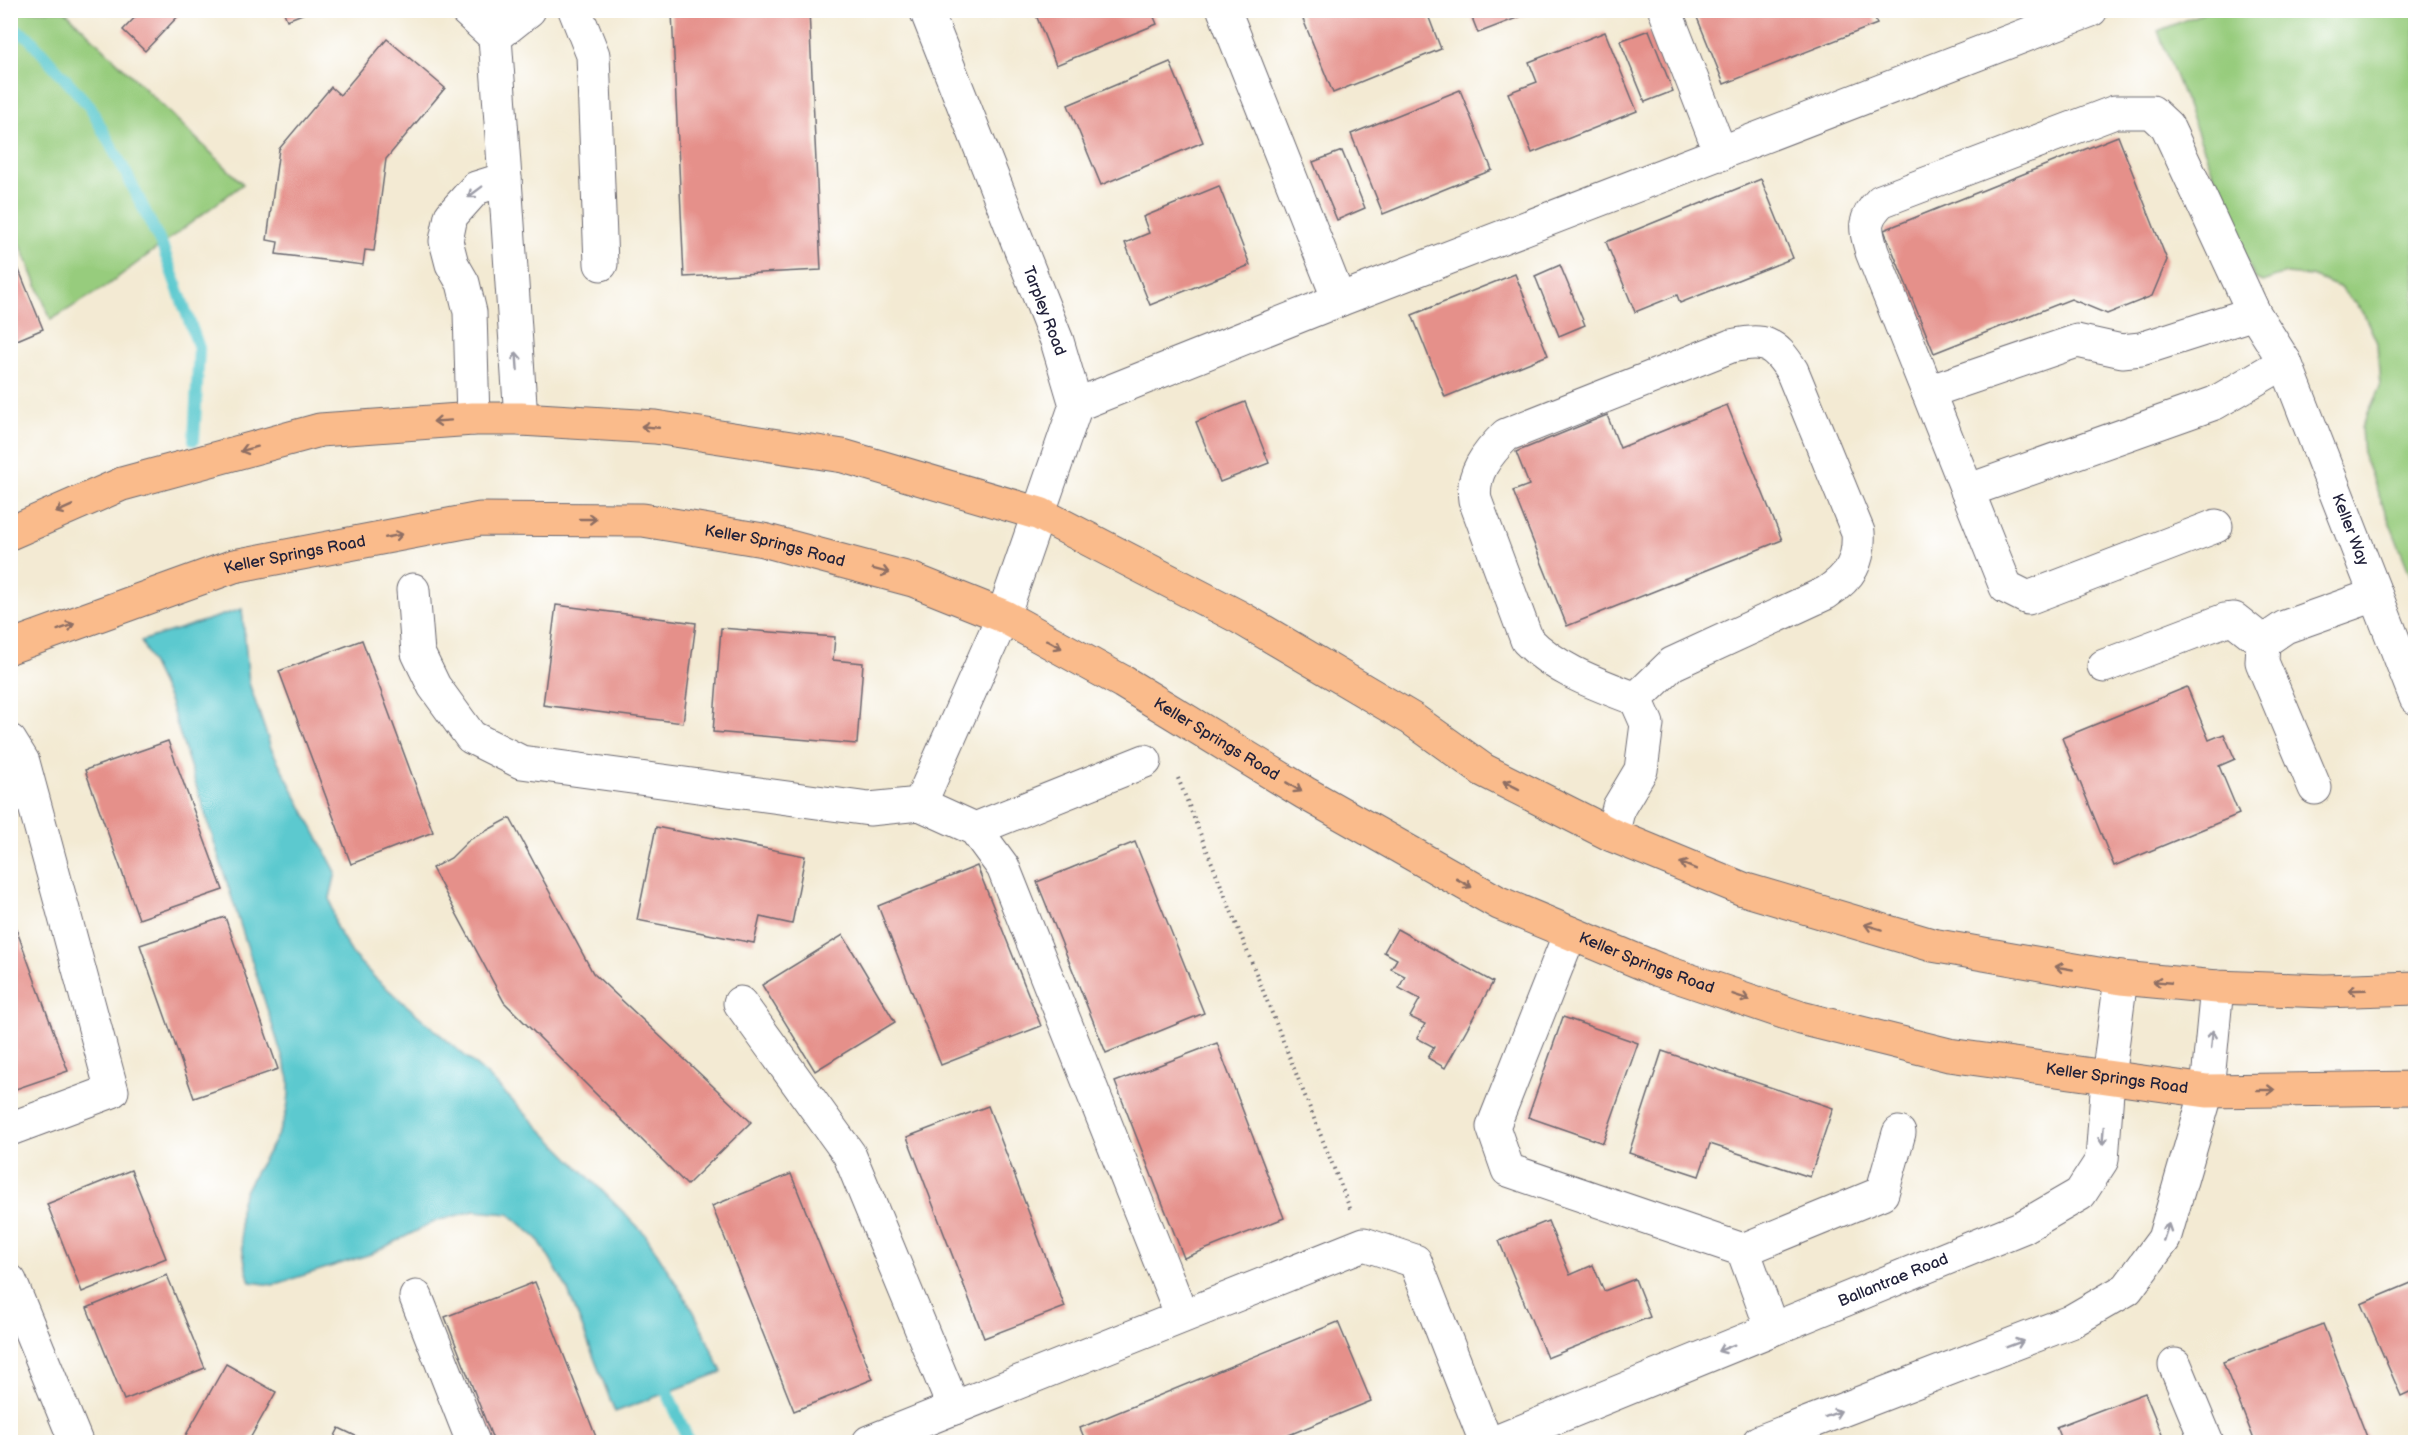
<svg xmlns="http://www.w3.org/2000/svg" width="2426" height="1453" viewBox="0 0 2426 1453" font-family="'Balsamiq Sans',sans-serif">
<rect width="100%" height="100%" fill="#fff"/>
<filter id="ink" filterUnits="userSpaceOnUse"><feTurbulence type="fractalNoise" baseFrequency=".0167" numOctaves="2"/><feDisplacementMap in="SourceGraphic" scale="12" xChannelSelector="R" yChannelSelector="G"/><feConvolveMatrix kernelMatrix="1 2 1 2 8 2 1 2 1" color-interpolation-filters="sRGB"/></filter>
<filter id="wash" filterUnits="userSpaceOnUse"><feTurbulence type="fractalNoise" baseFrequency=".008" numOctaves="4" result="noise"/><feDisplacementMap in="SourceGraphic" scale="24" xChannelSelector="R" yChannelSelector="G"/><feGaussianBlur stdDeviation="1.35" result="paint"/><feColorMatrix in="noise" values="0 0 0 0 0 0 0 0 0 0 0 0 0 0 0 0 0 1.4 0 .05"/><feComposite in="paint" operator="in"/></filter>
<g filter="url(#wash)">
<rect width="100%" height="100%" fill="#f3ead3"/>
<g fill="#97cc7d" stroke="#5c775c" stroke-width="1.5">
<polygon points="10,11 65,11 243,184 105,287 51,320 11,221"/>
<polygon points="2208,11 2415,11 2415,587 2363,455 2361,428 2380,387 2377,343 2363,312 2339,287 2311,276 2285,274 2262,282 2254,278 2158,31"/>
</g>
<path fill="#5bc9cf" stroke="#3e7685" stroke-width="1.5" d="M242 609 249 683 271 748 336 872 330 898 336 927 353 955 375 978 487 1075 645 1234 694 1312 722 1372 615 1412 567 1288 538 1239 509 1214 474 1211 436 1221 371 1254 273 1285 250 1282C244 1264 235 1212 243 1196 263 1151 292 1133 289 1078L169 700 141 641Z"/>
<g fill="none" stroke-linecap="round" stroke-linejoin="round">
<g stroke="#5bc9cf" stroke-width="12">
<polyline points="10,26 28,37 90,107 127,175 163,248 199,348 194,440"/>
<polyline points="661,1378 689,1442"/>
</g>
</g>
<g id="blocks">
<g fill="#e5908a">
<polygon points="142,10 184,10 145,51 123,30"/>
<polygon points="283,10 310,10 310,11 287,20"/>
<polygon points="700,10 809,10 821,270 684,277 672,12"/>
<polygon points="1034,10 1151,10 1157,24 1056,65"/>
<polygon points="1305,10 1426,10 1441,49 1333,93 1300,12"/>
<polygon points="1469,10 1535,10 1535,11 1478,33"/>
<polygon points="1694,10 1871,10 1877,24 1724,84"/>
<polygon points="1649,30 1673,91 1645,102 1620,41"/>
<polygon points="1605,32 1637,111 1532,153 1508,93 1537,82 1529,62"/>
<polygon points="387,39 445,88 386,159 374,251 365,250 363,265 276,254 278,242 267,240 279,149 331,87 340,95"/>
<polygon points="1170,62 1203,142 1101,185 1068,105"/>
<polygon points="1460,90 1492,170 1383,214 1351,134"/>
<polygon points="2118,136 2167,260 2152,296 2107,314 2071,299 1934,353 1884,230"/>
<polygon points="1342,151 1365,208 1337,220 1313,162"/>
<polygon points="1761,179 1793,258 1680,303 1677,295 1635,312 1606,242"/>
<polygon points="1219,186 1250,265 1150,305 1125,243 1149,233 1143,217"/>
<polygon points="10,248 43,329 10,343"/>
<polygon points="1560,265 1585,325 1559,336 1535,276"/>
<polygon points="1515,274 1548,355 1445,397 1412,315"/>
<polygon points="1245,402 1269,463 1220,482 1196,422"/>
<polygon points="1727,405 1782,540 1567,626 1513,491 1529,485 1516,452 1607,415 1620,448"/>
<polygon points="556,605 696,623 683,723 543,705"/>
<polygon points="721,628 835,637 833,660 863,663 857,744 713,732"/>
<polygon points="362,640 433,832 351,864 279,671"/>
<polygon points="2187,687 2209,740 2224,734 2235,759 2219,766 2239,814 2114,866 2062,738"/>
<polygon points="168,741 223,890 139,919 85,770"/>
<polygon points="510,818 593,973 751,1122 687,1185 504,1002 432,868 451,858 469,840"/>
<polygon points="656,827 805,856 792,924 760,917 754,943 637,920"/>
<polygon points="1135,842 1204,1013 1106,1053 1037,882"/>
<polygon points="977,866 1041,1026 941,1065 878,906"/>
<polygon points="10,912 68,1071 10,1091"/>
<polygon points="225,917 278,1069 194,1098 140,945"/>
<polygon points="1397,929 1493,982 1445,1068 1428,1058 1434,1047 1417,1038 1425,1024 1410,1017 1420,999 1399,988 1405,976 1391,969 1397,959 1384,952"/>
<polygon points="843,935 895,1022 815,1071 762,985"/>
<polygon points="1563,1017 1638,1043 1603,1143 1528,1117"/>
<polygon points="1217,1043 1284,1218 1184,1258 1115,1082"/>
<polygon points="1662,1051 1833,1108 1810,1177 1710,1144 1699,1176 1629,1153"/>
<polygon points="988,1106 1065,1307 984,1338 907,1137"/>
<polygon points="131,1170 166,1258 82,1292 47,1204"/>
<polygon points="791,1174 873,1379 794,1411 712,1206"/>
<polygon points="1548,1221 1570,1275 1593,1265 1604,1291 1635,1279 1650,1317 1547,1358 1499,1241"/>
<polygon points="167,1275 205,1368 124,1400 87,1308"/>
<polygon points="2416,1281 2416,1389 2401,1396 2361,1304"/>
<polygon points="535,1282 598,1442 494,1442 445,1317"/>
<polygon points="1338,1322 1371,1401 1272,1442 1086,1442 1080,1428"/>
<polygon points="2323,1324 2369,1442 2255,1442 2223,1362"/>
<polygon points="226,1364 276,1392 248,1442 182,1442"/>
<polygon points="2145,1393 2165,1442 2062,1442 2056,1427"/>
<polygon points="339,1428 368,1442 332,1442"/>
</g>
</g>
</g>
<g filter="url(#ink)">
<use href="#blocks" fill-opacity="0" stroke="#6b6870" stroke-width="1.5"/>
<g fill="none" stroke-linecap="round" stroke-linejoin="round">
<g stroke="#6b6870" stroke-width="35">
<g id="minor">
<polyline points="466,10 495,37 505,179"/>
<polyline points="575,10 593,55 601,264"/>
<polyline points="1224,10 1339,300"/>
<polyline points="1665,10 1721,154"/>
<polyline points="495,37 529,10"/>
<polyline points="1928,392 2077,341 2122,351 2141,349 2254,313"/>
<polyline points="1076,405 1339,300 2091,10"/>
<polyline points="473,419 470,312 463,283 452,264 446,241 451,216 476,188 505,179 521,419"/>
<polyline points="1967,491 2215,403 2285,362"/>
<path id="s1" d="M2216 526 2028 598 2006 587 1872 252C1865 227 1862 220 1881 201L2115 112H2152L2167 126 2254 313 2285 362 2416 698"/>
<polyline points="413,590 418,653 434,686 471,737 521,762 869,809 920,804 975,829 1003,867 1182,1316"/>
<polyline points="2104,666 2225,620 2234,619 2263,642"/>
<polyline points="10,741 23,762 112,1091 10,1129"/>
<polyline points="2315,788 2262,662 2263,642 2285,627 2375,595"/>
<polyline points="920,804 1003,616 1076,405 1057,341 926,10"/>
<polyline points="975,829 1145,761"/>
<path d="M1612 835 1619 807 1641 770 1647 724 1636 699C1597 684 1556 670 1527 640L1475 500C1471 474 1487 454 1506 435L1731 346C1764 339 1774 342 1792 371L1858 532C1860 562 1850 577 1826 593L1672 664 1636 699"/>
<polyline points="1570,933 1493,1127 1508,1170 1743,1250 1772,1329"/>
<polyline points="740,1003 849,1154 954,1408"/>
<polyline points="1743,1250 1882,1193 1899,1133"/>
<polyline points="10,1281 76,1442"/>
<polyline points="416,1297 473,1442"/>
<polyline points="2175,1365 2207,1442"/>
<polyline points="869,1442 1364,1244 1415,1261 1486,1442"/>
<path id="s2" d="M1496 1442 2023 1227 2080 1194 2102 1160 2108 1078 2121 978"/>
<polyline points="1759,1442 2070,1322 2127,1289 2164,1239 2207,1091 2217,987"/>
</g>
</g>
<g stroke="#6b6870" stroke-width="35">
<g id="major">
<polyline points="10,533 122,484 320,430 473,419 521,419 655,427 843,456 1040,514 1239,617 1412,719 1483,770 1612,835 1743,889 1932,945 2121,978 2217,987 2324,991 2416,988"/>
<path id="s3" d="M10 647 234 566 480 519 643 520 763 540 913 580 1003 616 1123 682 1305 793 1499 903 1659 970 1801 1018 1949 1055 2207 1091 2416 1088"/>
</g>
</g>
<polyline stroke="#6b6870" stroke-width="4" stroke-dasharray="1.5 4.5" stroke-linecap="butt" points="1178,778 1351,1211"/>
<use href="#minor" stroke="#fff" stroke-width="33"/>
<use href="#major" stroke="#fabb8b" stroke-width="33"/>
</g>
<defs><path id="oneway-shaft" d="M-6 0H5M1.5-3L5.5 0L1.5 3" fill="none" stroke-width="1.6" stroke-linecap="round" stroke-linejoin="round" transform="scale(1.5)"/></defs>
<g stroke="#9c9ca7">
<use href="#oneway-shaft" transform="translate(475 192) rotate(143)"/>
<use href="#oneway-shaft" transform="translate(517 361) rotate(-94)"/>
<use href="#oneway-shaft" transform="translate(2212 1039) rotate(-85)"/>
<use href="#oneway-shaft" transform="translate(2103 1136) rotate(94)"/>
<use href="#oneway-shaft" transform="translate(2166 1232) rotate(-72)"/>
<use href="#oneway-shaft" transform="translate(2015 1344) rotate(-21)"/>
<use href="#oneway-shaft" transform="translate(1726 1348) rotate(158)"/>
<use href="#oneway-shaft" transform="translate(1833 1414) rotate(-21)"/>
</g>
<g stroke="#8e6e63">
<use href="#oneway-shaft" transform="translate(442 421) rotate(176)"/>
<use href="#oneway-shaft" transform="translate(650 427) rotate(-175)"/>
<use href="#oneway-shaft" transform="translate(249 449) rotate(165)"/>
<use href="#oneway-shaft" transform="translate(64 509) rotate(156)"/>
<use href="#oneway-shaft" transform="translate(588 519)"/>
<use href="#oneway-shaft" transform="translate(394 536) rotate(-11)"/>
<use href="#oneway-shaft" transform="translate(881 571) rotate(15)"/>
<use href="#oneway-shaft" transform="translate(66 627) rotate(-20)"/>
<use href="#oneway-shaft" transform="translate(1054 644) rotate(29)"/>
<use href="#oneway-shaft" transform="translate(1511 785) rotate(-153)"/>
<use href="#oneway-shaft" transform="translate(1294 787) rotate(31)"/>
<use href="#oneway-shaft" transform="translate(1688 866) rotate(-158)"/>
<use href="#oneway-shaft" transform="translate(1464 883) rotate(29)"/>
<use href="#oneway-shaft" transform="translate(1873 927) rotate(-163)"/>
<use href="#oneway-shaft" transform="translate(2064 968) rotate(-170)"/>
<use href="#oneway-shaft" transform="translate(2162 982) rotate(-175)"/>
<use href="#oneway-shaft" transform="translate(2357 990) rotate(178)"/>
<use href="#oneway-shaft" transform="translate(1741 997) rotate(19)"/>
<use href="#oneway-shaft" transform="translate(2266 1090)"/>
</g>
</g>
<g text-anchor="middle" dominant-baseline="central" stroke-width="4.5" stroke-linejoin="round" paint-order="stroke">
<g font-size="16" fill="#22223b" stroke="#fff">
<text transform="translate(1044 311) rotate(69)">Tarpley Road</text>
<text stroke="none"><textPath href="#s1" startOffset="1395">Keller Way</textPath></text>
<text stroke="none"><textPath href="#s3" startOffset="786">Keller Springs Road</textPath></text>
<text stroke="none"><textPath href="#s3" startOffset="300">Keller Springs Road</textPath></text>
<text stroke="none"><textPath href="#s3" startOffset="1272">Keller Springs Road</textPath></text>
<text stroke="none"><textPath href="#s3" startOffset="1758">Keller Springs Road</textPath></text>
<text stroke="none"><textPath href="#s3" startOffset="2244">Keller Springs Road</textPath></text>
<text stroke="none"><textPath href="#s2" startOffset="429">Ballantrae Road</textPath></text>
</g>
</g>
<rect width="2426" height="1453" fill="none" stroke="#fff" stroke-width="36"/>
</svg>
